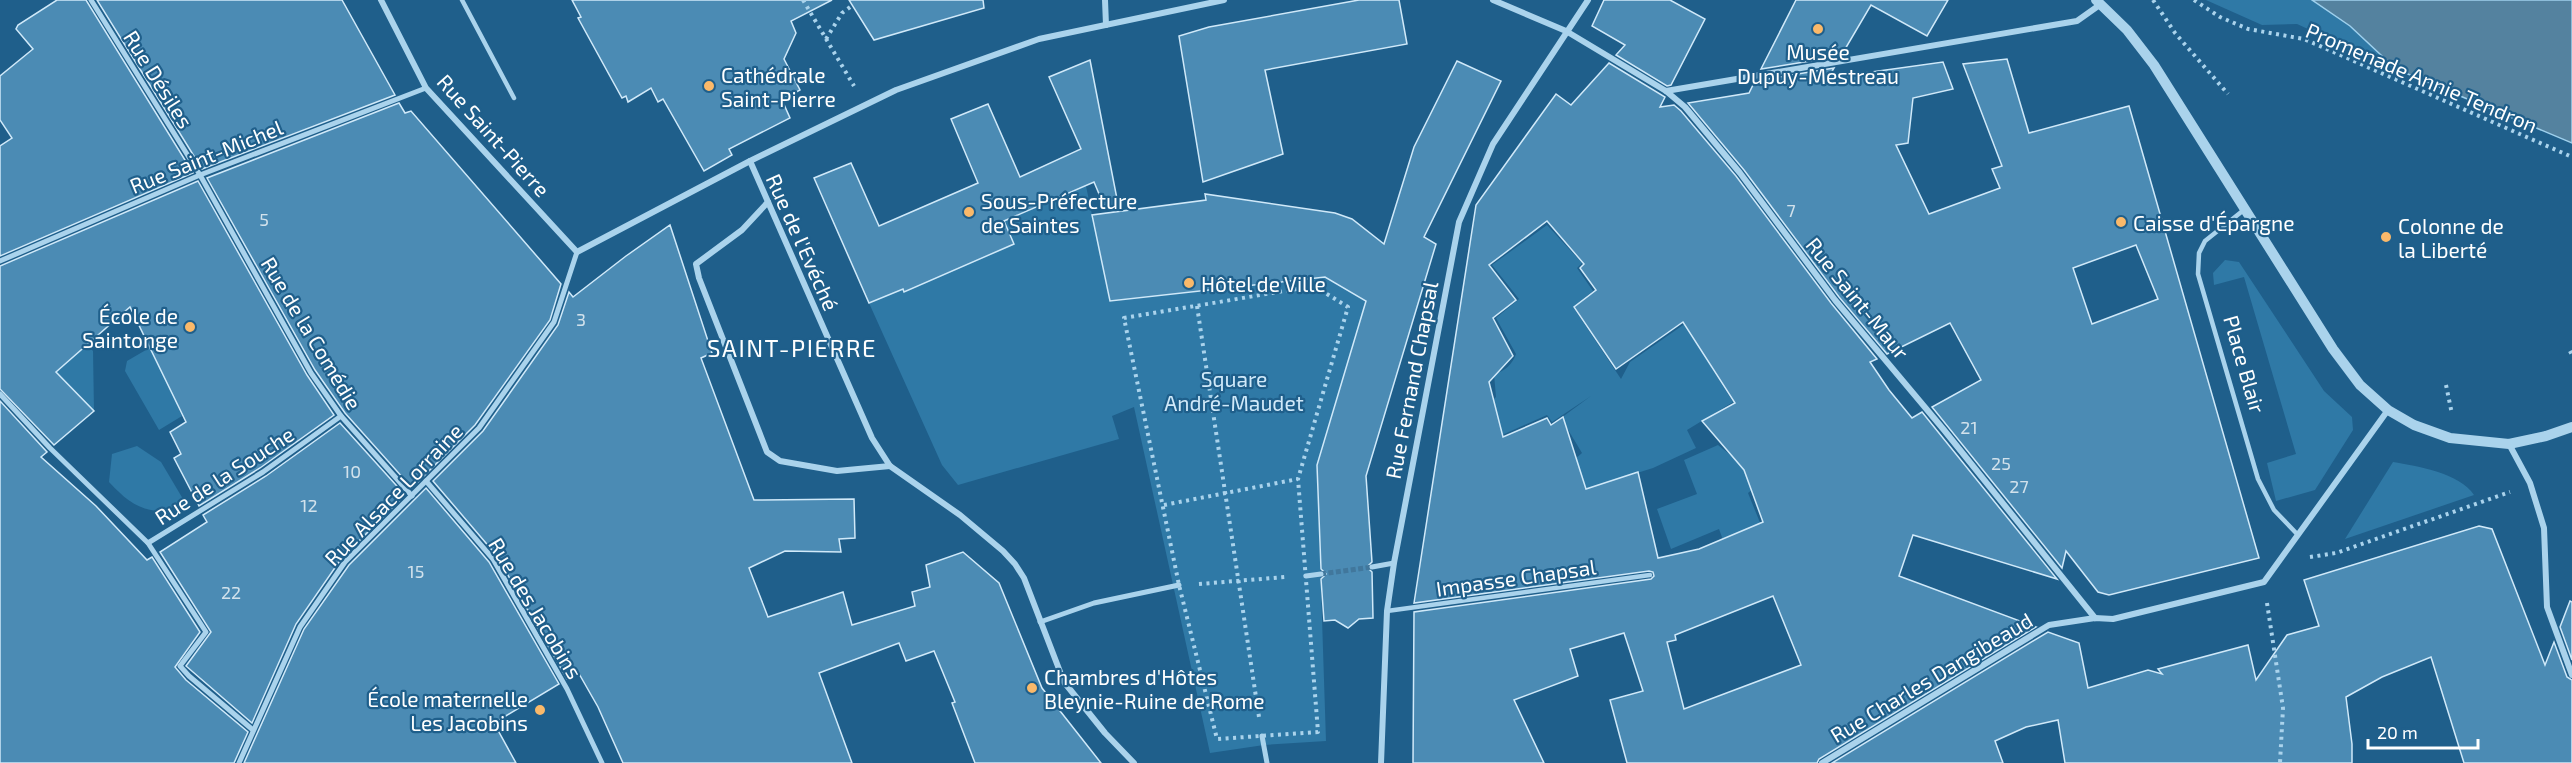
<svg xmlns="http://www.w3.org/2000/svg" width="2572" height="763" viewBox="0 0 2572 763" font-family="'Exo 2',sans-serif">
<rect width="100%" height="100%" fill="#1f5f8b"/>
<g fill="#2f79a6">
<polygon points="2206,0 2312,0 2350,26 2396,69 2297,24 2262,25"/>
<polygon points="1086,186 1110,301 1305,279 1301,270 1337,281 1375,273 1317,465 1326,741 1264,745 1210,753 1134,407 1112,416 1119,439 958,485 942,465 869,303 903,289 904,292 1014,244 1004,221"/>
<path d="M1547 225 1582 263 1577 268 1593 291 1573 307 1621 379 1630 362 1709 307 1738 349 1711 367 1733 402 1687 430 1696 448 1653 468 1586 489 1574 460 1582 453 1561 418 1591 396 1552 422 1547 415 1502 435 1489 403 1496 397 1494 374C1505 371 1512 365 1516 354L1496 318 1519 299 1492 265Z"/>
<polygon points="2225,260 2239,262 2324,391 2352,417 2353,430 2315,490 2276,501 2267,463 2296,454 2244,277 2214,285 2213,273"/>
<polygon points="81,338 93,351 94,411 56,372"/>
<polygon points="151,347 179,402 177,405 182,416 159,430 125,371 127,361"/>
<polygon points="1801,403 1753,489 1748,493 1782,577 1743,594 1719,529 1671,549 1657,509 1697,494 1684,460 1718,445 1733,457"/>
<path d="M137 446 161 462 183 499 166 512C138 510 128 502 109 482L112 454Z"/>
<path d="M2393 462C2417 466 2460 473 2474 495L2345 539Z"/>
</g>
<polygon fill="#54829f" stroke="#9ed0ed" stroke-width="1.5" points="2312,0 2572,0 2572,143 2396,69 2350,26"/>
<g fill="#4b8bb4" stroke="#d0e9f9" stroke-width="1.5" fill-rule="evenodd">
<polygon points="57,0 86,0 193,173 0,256 0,146 12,138 0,120 0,76 33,49 16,29 18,25"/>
<polygon points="97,0 342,0 395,95 202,169"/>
<polygon points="572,0 832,0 791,21 796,33 784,59 800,90 782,100 790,118 729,149 732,155 704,171 663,99 658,102 651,88 628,102 626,96 622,98 578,18 581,17"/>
<polygon points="849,0 983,0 984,8 874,40"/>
<polygon points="1359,0 1399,0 1407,44 1265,70 1283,154 1203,182 1179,36 1209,27"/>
<polygon points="1604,0 1670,0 1705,19 1671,85 1667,86 1616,55 1625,45 1592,26"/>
<polygon points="1796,0 1948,0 1927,36 1871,5 1841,56 1761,69"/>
<path d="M2007 59 2029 133 2129 106 2259 558 2109 595 2098 592 2066 551 2062 568 1932 407 1981 380 1950 323 1887 354 1839 297 1744 170 1688 103 1749 93 1755 81 1834 68 1828 78 1943 62 1953 89 1913 98 1908 143 1896 145 1929 214 2000 188 1992 169 2002 166 1963 64ZM2136 245 2158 299 2092 324 2073 268Z"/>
<polygon points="1090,60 1118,204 1105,208 1094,182 1004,221 1014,244 904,292 903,289 869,303 814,178 851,163 879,226 978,183 951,119 988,104 1020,177 1081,149 1049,77"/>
<polygon points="1457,61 1501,81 1424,237 1436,244 1366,476 1372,562 1367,567 1372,572 1373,618 1359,619 1348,628 1335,620 1324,621 1321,579 1326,574 1321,569 1317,465 1366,301 1325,277 1110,301 1092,215 1206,200 1205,194 1335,213 1352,219 1384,244 1414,147"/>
<path d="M1609 63 1665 97 1660 107 1674 105 1681 111 1736 176 1831 303 1877 359 1870 362 1889 390 1912 418 1922 412 2057 579 1913 535 1899 576 2036 627 1819 759 1817 763H1627L1610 700 1643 691 1624 633 1570 649 1578 676 1514 700 1544 763H1413L1414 612 1651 579 1654 576 1653 572 1649 571 1414 603 1476 205 1556 94 1571 105ZM1547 221 1584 264 1580 268 1596 290 1574 307 1616 369 1683 322 1735 403 1702 421 1744 470 1763 522 1699 549 1658 558 1638 472 1586 489 1563 417 1551 425 1547 418 1503 437 1489 382 1513 356 1493 318 1516 300 1489 265ZM1773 596 1801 665 1684 709 1667 642 1676 640 1675 635Z"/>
<polygon points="399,103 405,113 411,111 561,284 550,320 475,425 412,488 345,413 315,370 207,178"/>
<polygon points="198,181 307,375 334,415 260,468 199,506 174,458 181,454 170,432 186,422 130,307 56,372 94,411 54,445 0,389 0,266"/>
<polygon points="670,225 712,353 701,358 754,500 854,499 855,538 839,539 841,552 785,551 749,568 768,617 843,592 852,625 915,606 912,592 930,587 926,565 963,552 999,583 1042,688 1101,763 975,763 952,703 955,702 934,651 906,661 899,643 819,673 852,763 623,763 598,707 578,672 567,679 497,556 433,481 483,431 558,325 569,292 573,297 626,256"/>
<polygon points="0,401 47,452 41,457 96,506 147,560 152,557 200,632 175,667 186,680 248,732 234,763 0,763"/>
<polygon points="340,423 405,495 341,559 296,624 252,723 186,666 211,632 160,552 207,522 203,515 266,476"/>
<polygon points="426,488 489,562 559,684 494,723 516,763 244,763 304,629 349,565"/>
<polygon points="2479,526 2492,529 2545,665 2554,642 2567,677 2572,680 2572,763 2464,763 2431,657 2382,677 2346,697 2352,744 2352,763 2065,763 2058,720 2026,727 1995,741 2003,763 1832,763 2048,632 2079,643 2088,688 2148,670 2162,674 2158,669 2248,645 2256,680 2287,635 2319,626 2304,580"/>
<polygon points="2570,601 2572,602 2572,660 2560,627"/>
</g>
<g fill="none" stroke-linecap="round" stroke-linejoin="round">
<polyline stroke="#41779c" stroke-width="5" stroke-dasharray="5 2.5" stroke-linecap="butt" points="1321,574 1372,567"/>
<g stroke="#aad3ec" stroke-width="4" stroke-dasharray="3 4.5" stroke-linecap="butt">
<polyline points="803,0 854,86"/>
<polyline points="2153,0 2175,33 2228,94"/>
<polyline points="2194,0 2220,17 2248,29 2304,39 2572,157"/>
<polyline points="826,39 842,13 853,5"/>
<polygon points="1314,286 1348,307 1298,479 1318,732 1217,739 1179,585 1124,318"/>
<polyline points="1197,306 1259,717"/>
<polyline points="2570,351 2572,355"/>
<polyline points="2446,385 2452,414"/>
<polyline points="1164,505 1298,479"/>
<polyline points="2310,557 2336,553 2510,492"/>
<polyline points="1199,584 1285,577"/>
<polyline points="2267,603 2283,708 2280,763"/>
</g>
<g stroke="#aad3ec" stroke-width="4.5">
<polyline points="462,0 514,98"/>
<polyline points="2245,209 2205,241 2199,253 2198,274 2258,479 2274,510 2298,535"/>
<polyline points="1387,611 1650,575"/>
</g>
<g stroke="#aad3ec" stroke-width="5">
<polyline points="91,0 200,175 311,373 341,416 412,496"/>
<polyline points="0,261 200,175 426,88"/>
<polyline points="0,394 50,448 148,543 263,472 341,416"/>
<polyline points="426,481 493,559 567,689 602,763"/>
<polyline points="148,543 206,632 180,666 189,676 253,730"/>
<polyline points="1372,567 1394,563"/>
<polyline points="1306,576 1321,574"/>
<polyline points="1040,622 1094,603 1179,585"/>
<polyline points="1262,736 1267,763"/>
<polyline points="239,763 300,627 345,562 479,428 554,322 577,252"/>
</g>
<g stroke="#aad3ec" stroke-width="6">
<polyline points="381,0 426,88 577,252 750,161 896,90 1039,39 1224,0"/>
<polyline points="1105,0 1106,25"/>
<polyline points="1493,0 1566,31 1666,91 1685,107 1740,173 1835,300 1944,430 2095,618"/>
<polyline points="1666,91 2077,21 2101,4"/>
<polyline points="750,161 872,438 890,466 960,515 1003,551 1015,564 1024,578 1064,682 1105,733 1134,763"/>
<polyline points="768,202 742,230 696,264 699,278 767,452 780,461 837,471 890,466"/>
<polyline points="2509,444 2530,483 2544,528 2547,607 2572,675"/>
<polyline points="1381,763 1387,611 1394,563 1459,222 1493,144 1588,0"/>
<polyline points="1822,763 2049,625 2095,618 2113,619 2264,582 2388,410"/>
</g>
<polyline stroke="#aad3ec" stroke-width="10" points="2096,0 2127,30 2154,65 2333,349 2360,385 2388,410 2414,425 2450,438 2509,444 2546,436 2572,427"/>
</g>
<g fill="#fab96a" stroke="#1f5f8b" stroke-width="2">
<circle cx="1818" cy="29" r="6"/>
<circle cx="709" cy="86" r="6"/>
<circle cx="969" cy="212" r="6"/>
<circle cx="2121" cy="222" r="6"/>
<circle cx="2386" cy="237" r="6"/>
<circle cx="1189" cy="283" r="6"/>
<circle cx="190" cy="327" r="6"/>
<circle cx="1032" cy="688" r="6"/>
<circle cx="540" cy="710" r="6"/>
</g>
<g text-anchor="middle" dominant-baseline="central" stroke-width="4.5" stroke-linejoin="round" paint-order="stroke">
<g font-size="18" fill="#d2e2ec">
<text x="1791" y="210">7</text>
<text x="264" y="219">5</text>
<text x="581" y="319">3</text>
<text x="1969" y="427">21</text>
<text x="2001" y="463">25</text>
<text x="352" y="471">10</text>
<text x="2019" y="486">27</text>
<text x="309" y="505">12</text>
<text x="416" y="571">15</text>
<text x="231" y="592">22</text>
</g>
<g font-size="21" fill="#fff" stroke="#1f5f8b" text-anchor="start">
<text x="1818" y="51" text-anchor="middle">Musée<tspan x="1818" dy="24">Dupuy-Mestreau</tspan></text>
<text x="721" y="74">Cathédrale<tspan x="721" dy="24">Saint-Pierre</tspan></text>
<text x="981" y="200">Sous-Préfecture<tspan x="981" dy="24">de Saintes</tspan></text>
<text x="2133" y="222">Caisse d'Épargne</text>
<text x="2398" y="225">Colonne de<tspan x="2398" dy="24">la Liberté</tspan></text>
<text x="1201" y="283">Hôtel de Ville</text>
<text x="178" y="315" text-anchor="end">École de<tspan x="178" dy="24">Saintonge</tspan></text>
<text x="1044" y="676">Chambres d'Hôtes<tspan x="1044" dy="24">Bleynie-Ruine de Rome</tspan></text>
<text x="528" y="698" text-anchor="end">École maternelle<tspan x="528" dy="24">Les Jacobins</tspan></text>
</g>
<g font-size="21" fill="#fff" stroke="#1f5f8b">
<text transform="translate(2422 77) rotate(23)">Promenade Annie Tendron</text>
<text transform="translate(159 79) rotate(58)">Rue Désiles</text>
<text transform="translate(494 135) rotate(48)">Rue Saint-Pierre</text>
<text transform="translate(206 156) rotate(-22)">Rue Saint-Michel</text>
<text transform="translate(803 242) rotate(66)">Rue de l'Evéché</text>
<text transform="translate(1858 298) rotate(51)">Rue Saint-Maur</text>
<text transform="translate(312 333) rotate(59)">Rue de la Comédie</text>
<text transform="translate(2245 364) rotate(74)">Place Blair</text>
<text transform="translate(1411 380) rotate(-79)">Rue Fernand Chapsal</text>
<text transform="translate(224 475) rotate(-33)">Rue de la Souche</text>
<text transform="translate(393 494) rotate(-46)">Rue Alsace Lorraine</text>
<text transform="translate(1516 577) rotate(-8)">Impasse Chapsal</text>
<text transform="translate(536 608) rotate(59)">Rue des Jacobins</text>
<text transform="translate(1931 677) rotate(-31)">Rue Charles Dangibeaud</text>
</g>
<g font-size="21" fill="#d0e9f9" stroke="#1f5f8b">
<text x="1234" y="378">Square<tspan x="1234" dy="24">André-Maudet</tspan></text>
</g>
<g font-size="24" letter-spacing="1.5" fill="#fff" stroke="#1f5f8b">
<text x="792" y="347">SAINT-PIERRE</text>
</g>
</g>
<path d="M2368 739v9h110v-9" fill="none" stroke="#ffffff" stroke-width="3"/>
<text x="2377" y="739" font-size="18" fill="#ffffff" stroke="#1f5f8b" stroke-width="4.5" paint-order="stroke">20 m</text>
</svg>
